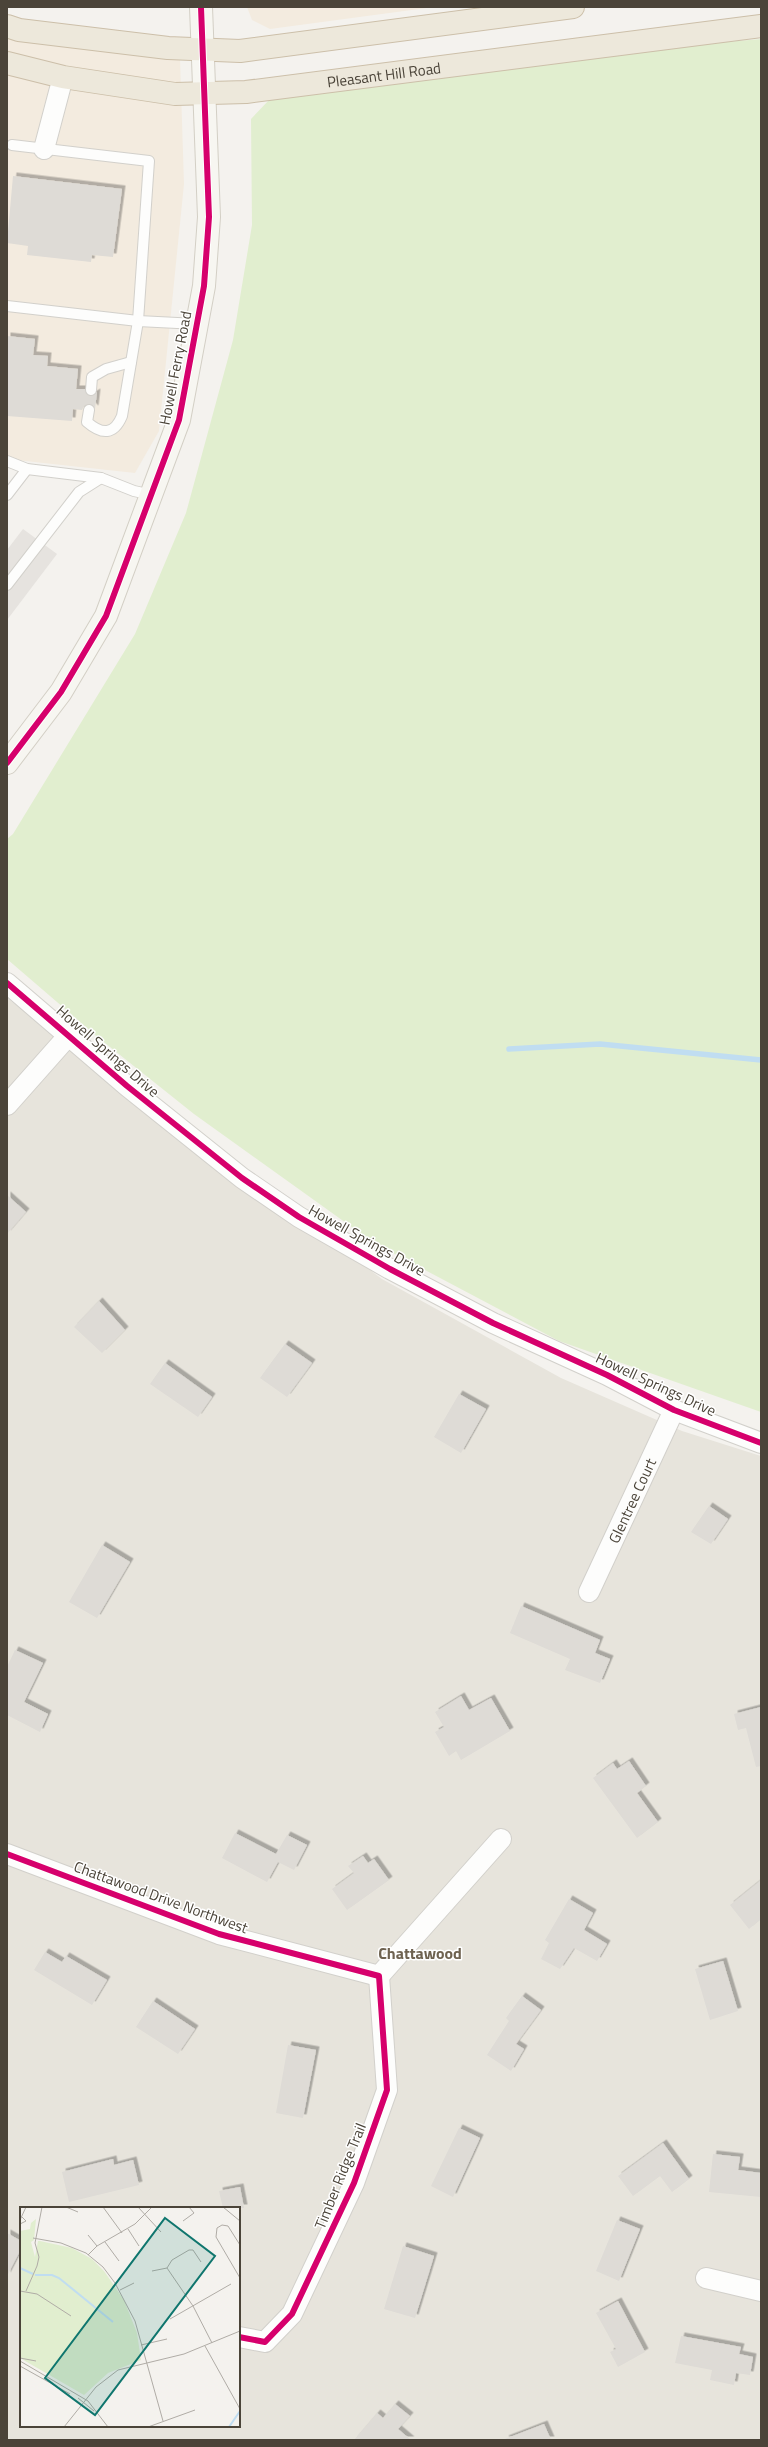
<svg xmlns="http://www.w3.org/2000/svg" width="768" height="2447" viewBox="0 0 768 2447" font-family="'Titillium Web',sans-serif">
<defs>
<filter id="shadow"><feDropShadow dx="3.5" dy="-3.5" stdDeviation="0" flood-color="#0004"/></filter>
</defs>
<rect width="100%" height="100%" fill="#f4f2ee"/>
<path fill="#e7e4dc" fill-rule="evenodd" d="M7 998 382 1279 561 1378 682 1431 761 1456V2440H7ZM21 2208H239V2426H21Z"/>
<g fill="#f3ebdf">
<polygon points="247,7 434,7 270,29 252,20"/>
<polygon points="7,39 180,59 184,184 159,431 135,473 7,459"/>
</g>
<polygon fill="#e1eecf" points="761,39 761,1412 559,1341 374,1243 194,1114 100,1039 7,959 7,839 13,834 135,634 186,513 233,340 252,225 251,119 269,100 643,49"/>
<polygon fill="#e6e3df" points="23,529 57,554 7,620 7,550"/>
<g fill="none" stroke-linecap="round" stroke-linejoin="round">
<polyline stroke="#c0ddf1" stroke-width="5.5" points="509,1049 600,1044 761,1060"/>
</g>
<g fill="#dedbd6" filter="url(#shadow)">
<polygon points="13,176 122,189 113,257 92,255 91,262 27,255 28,246 7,243"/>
<polygon points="7,336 35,339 33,355 48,356 47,366 78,369 76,389 85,389 90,396 97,392 95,409 90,404 84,406 82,410 73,409 72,421 7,416"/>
<polygon points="7,1195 26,1212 7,1234"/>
<polygon points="99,1301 125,1330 102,1353 74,1327"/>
<polygon points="285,1344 312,1363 287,1397 260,1378"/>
<polygon points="165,1363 212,1397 198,1417 150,1384"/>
<polygon points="459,1394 486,1409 461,1453 434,1437"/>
<polygon points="709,1506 728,1519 711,1544 691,1532"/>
<polygon points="102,1545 130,1562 97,1618 69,1602"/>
<polygon points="521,1606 600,1640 595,1653 610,1659 600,1683 565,1670 570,1659 510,1633"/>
<polygon points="15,1650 43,1663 24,1702 48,1714 40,1732 7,1715 7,1667"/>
<polygon points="461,1696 469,1710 491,1698 510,1731 461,1760 456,1751 449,1756 435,1732 444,1727 435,1712"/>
<polygon points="761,1707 761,1766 756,1767 746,1728 738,1730 734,1714"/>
<polygon points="629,1761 646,1786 637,1793 658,1822 637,1838 593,1778 613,1763 617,1769"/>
<polygon points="235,1833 276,1854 287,1835 307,1845 294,1870 278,1862 267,1882 222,1858"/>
<polygon points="363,1856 368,1863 374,1859 389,1880 347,1910 332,1889 354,1873 348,1866"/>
<polygon points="761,1880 761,1919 749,1929 730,1905"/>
<polygon points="569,1899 593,1913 584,1930 607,1944 597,1961 574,1948 560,1969 541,1959 549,1943 545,1940"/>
<polygon points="45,1952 62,1962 66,1956 107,1980 92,2005 34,1970"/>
<polygon points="723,1961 738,2011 710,2020 695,1969"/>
<polygon points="522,1996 541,2010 516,2044 524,2049 511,2071 487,2055 509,2021 506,2018"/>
<polygon points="153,2001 195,2029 178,2054 136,2027"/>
<polygon points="288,2045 316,2050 303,2118 276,2113"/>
<polygon points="459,2128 480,2138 453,2197 431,2186"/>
<polygon points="663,2143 689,2179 672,2192 660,2176 633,2196 618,2176"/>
<polygon points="713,2154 740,2157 738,2170 761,2173 761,2197 709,2192"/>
<polygon points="113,2159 114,2165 133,2160 139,2185 69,2202 62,2172"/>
<polygon points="240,2187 244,2208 223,2208 219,2191"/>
<polygon points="617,2220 640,2229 619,2281 596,2271"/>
<polygon points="7,2233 21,2241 21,2249 7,2276"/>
<polygon points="403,2246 434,2256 415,2318 384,2309"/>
<polygon points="618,2301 645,2352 618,2367 610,2352 616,2349 596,2313"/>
<polygon points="681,2336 741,2347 739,2354 753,2357 750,2375 736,2373 734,2385 710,2380 712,2370 675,2363"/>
<polygon points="395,2404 410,2416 398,2429 411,2440 354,2440 377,2413 383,2418"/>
<polygon points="544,2424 551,2440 506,2440 505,2439"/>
</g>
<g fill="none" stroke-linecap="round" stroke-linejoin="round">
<g stroke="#d2d0cb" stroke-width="12">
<g id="lane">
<path d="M12 145 149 161 138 321 122 416C114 435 102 435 87 422L89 410"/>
<polyline points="7,306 138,321 197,324"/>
<polyline points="91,390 92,377 106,369 131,362"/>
<polyline points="7,461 27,469 101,478 134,491 152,495"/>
<polyline points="7,495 27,469"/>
<polyline points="7,585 79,492 101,478"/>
</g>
</g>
<g stroke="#d2d0cb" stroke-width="22">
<g id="street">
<polyline points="44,149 63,77"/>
<polyline points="7,983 127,1086 242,1178 299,1217 390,1269 493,1323 607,1375 674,1410 761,1443"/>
<polyline points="7,1105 69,1035"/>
<path id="s1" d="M589 1592 674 1410"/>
<polyline points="7,1854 219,1934 379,1976"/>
<polyline points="379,1976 501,1839"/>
<polyline points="706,2278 761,2291"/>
<polyline points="239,2337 265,2342 292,2314 354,2183 387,2090 379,1976"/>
</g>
</g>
<g stroke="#d3cfc5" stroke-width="24">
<polyline id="secondary" points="7,763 61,692 106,616 179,420 204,286 209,217 201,7"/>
</g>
<g stroke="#ccbfa9" stroke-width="24">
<g id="highway">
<polyline points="7,26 19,30 168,48 240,51 573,7"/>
<path id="s2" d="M7 63 63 77 175 94 246 92 761 26"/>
</g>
</g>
<use href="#lane" stroke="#fdfdfc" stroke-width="10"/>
<use href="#street" stroke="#fdfdfc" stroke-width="20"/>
<use href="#secondary" stroke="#f7f6f1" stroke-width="22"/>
<use href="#highway" stroke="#ede8db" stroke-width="22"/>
<g stroke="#fff" stroke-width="8">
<g id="cycleway">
<polyline points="7,763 61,692 106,616 179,420 204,286 209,217 201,7"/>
<polyline points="7,983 127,1086 242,1178 299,1217 390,1269 493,1323 607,1375 674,1410 761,1443"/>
<polyline points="7,1854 219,1934 379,1976 387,2090 354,2183 292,2314 265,2342 239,2337"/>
</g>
</g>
<use href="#cycleway" stroke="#d6006c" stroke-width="6"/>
</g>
<g text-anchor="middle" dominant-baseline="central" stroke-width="3" stroke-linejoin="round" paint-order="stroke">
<g font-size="15" fill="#4b4439" stroke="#fff">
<text stroke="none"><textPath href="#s2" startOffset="381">Pleasant Hill Road</textPath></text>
<text transform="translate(175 368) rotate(-79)">Howell Ferry Road</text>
<text transform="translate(108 1051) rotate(41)">Howell Springs Drive</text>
<text transform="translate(367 1240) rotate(29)">Howell Springs Drive</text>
<text transform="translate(656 1384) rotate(25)">Howell Springs Drive</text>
<text stroke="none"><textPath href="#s1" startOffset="101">Glentree Court</textPath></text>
<text transform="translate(161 1897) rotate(20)">Chattawood Drive Northwest</text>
<text transform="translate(340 2176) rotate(-68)">Timber Ridge Trail</text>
</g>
<g font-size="16" font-weight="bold" fill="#6e6250" stroke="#fff">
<text x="420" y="1953">Chattawood</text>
</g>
</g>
<g transform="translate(20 2207)">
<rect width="220" height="220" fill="#f4f2ee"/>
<path d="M16 12 14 33 11 35 15 50 18 34H20L52 41 72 52 84 64 104 93 117 126 121 153 88 166 64 188 0 151V24L10 22 11 16Z" fill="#e1eecf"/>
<path fill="none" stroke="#c0ddf1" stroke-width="2" d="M0 61 13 67M15 68H32L39 71 93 115M209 220 220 204"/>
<path fill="none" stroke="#b0aca6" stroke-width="1" d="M46 0 58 5M83 0 102 26M118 0 141 25M203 0 220 14M0 13 6 0M163 14 174 6 169 0M0 17 6 14 2 10M108 22 119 39M68 28 77 39M13 31 41 36 66 46 83 60 95 76 115 114 143 214M85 35 99 54M220 38 208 19 202 18 197 21 196 30 220 71M68 48 77 39 115 17 132 0M147 61 173 99 192 136M147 61 152 53 169 43H173L181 55M132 64 147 61M100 83 114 76M0 84 17 87 51 109M6 84 17 59 19 50 15 36 22 0M150 112 211 77M121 138 147 132M185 139 220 202M0 151 16 154M0 154 68 194 88 220M0 159 50 187M58 191 74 204M44 220 76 180 98 163 164 147 220 124M128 220 175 203"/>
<path fill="#0f766e" fill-opacity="0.15" stroke="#0f766e" stroke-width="2" d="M145 11 195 49 75 208 25 171Z"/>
<rect width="220" height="220" fill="none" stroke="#4b4439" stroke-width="2"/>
</g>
<rect width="768" height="2447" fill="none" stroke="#4b4439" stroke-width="16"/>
</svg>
